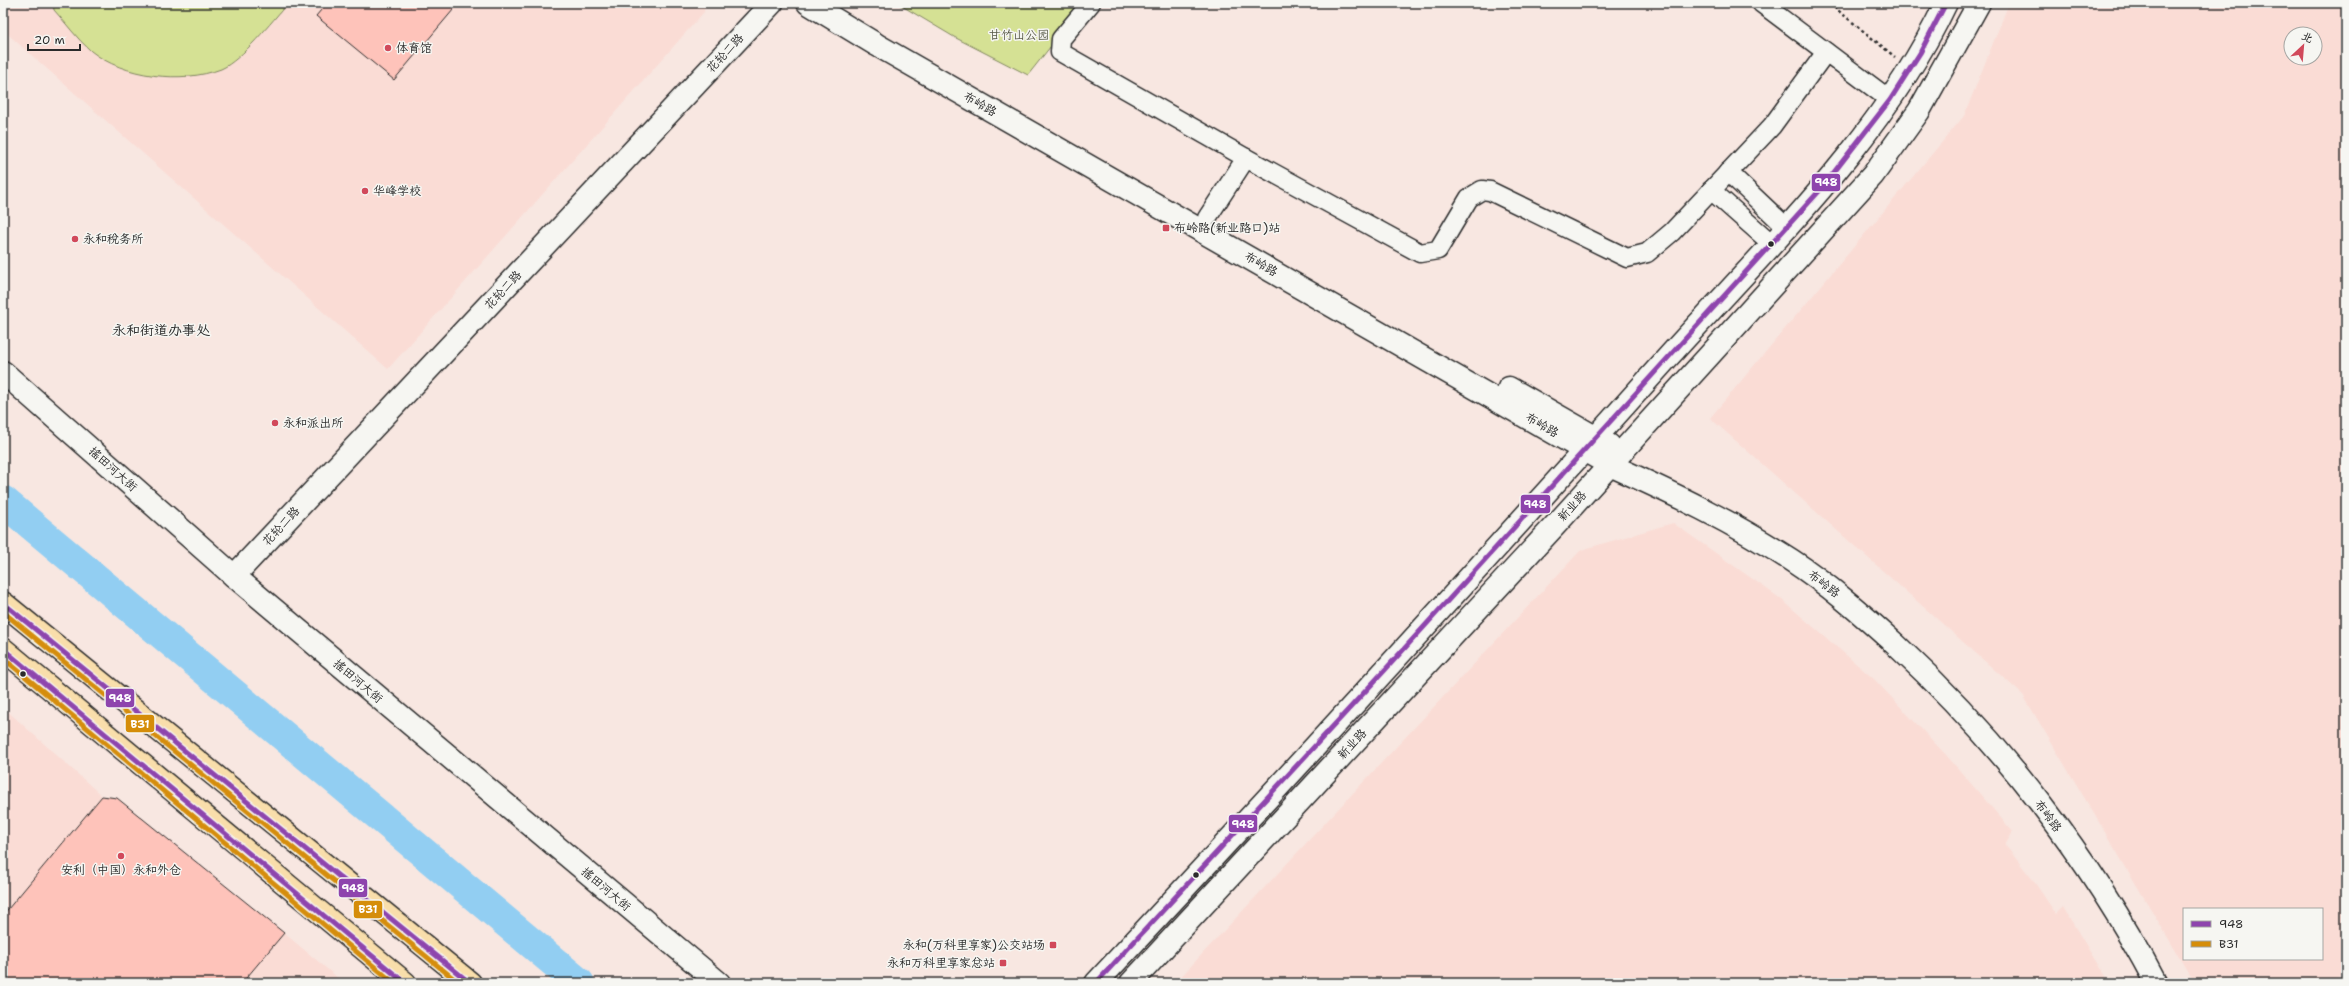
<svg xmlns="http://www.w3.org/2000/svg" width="2349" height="986" viewBox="0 0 2349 986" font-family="'Shantell Sans','LXGW WenKai TC',sans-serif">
<rect width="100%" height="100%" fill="#f8e7e1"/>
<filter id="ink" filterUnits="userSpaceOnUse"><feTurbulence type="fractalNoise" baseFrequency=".025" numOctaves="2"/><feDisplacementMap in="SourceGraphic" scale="8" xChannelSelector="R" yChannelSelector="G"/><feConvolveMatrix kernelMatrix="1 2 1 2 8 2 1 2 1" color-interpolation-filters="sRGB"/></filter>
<g filter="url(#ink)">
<g fill="#fadcd5" fill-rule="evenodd">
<polygon points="3,3 705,3 704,12 388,369 3,30"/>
<path d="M2009 3H2346V974L2322 983H2195L2023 695 1710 418 1964 116ZM2291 34H2315V58H2291ZM2184 909H2322V959H2184Z"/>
<polygon points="1673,523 1781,599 1875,680 1947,756 2013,832 2005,845 2033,880 2056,914 2063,907 2109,983 1175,983 1581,550"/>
<polygon points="3,707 102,796 3,915"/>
<polygon points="284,933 344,983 242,983"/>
</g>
<g fill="#d5e194" stroke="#808660">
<path d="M53 3H288C272 21 242 60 221 69 182 84 123 77 91 51 77 39 66 23 54 10Z"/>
<polygon points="897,3 1085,3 1028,75 954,37"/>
</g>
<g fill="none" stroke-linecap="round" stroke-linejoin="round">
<polyline stroke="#92cef2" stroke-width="31" points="3,501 579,983"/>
</g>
<g fill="#fec3ba" stroke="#2b2b2b">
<polygon points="327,3 459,3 394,80 316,16"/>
<polygon points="102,796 117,798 284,933 242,983 3,983 3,915"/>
</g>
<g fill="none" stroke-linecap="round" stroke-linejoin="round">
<g stroke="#2b2b2b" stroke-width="21">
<g id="minor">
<polyline points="1091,3 1061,39 1060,52 1246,158 1207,218"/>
<polyline points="1761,3 1890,100"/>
<polyline points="1246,158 1420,253 1438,250 1469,198 1482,190 1490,191 1627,258 1647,253 1672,232 1772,126 1826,52"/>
<polyline points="1728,172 1786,227"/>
<polyline points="1711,190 1771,243"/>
</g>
</g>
<g stroke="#2b2b2b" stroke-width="25">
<g id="tertiary">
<path d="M808 3 877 45 1610 465C1672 493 1733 522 1791 560 1828 584 1863 615 1896 645 2000 741 2090 857 2156 983"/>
<polyline points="3,372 234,576 719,983"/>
<polyline points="1509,388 1609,445"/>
<polyline points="234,576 772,3"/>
<path d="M1096 983C1289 777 1480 567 1669 356 1768 246 1882 139 1946 3"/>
<polyline points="1131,983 1560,520 1873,175 1919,111 1979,3"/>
</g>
</g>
<g stroke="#2b2b2b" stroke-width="25">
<g id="primary">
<polyline points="3,603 470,983"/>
<polyline points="3,649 405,983"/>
</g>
</g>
<polyline stroke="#2b2b2b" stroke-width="2.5" stroke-dasharray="3 3" stroke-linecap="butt" points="1829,3 1895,57"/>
<use href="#minor" stroke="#f6f6f2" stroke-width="18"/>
<use href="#tertiary" stroke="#f6f6f2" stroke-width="22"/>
<use href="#primary" stroke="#f9deab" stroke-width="22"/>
<g stroke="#f6f6f2" stroke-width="8">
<g id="bus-1">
<polyline points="3,603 470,983"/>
<polyline points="3,649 405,983"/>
<polyline points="1096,983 1384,671 1821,189 1890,100 1920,53 1946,3"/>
</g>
</g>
<g stroke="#f6f6f2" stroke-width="8">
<g id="bus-2">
<polyline points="3,612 459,983"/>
<polyline points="3,658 394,983"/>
</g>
</g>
<use href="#bus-1" stroke="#8e44ad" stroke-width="5"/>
<use href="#bus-2" stroke="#d58d09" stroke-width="5"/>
</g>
</g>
<g fill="#d1495b" stroke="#f6f6f2" stroke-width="1.5">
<circle cx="388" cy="48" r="4"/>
<circle cx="365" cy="191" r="4"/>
<rect x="1162" y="224" width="8" height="8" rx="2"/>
<circle cx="75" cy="239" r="4"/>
<circle cx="275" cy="423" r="4"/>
<circle cx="121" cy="856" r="4"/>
<rect x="1049" y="941" width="8" height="8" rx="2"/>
<rect x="999" y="959" width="8" height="8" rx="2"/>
</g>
<g fill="#2b2b2b" stroke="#f6f6f2" stroke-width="1.5">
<circle cx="1771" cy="244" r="3.5"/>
<circle cx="23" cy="674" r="3.5"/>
<circle cx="1196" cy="875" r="3.5"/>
</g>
<g text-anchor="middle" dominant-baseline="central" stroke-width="3" stroke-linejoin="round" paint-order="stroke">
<g font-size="12" fill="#565845" stroke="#f6f6f2">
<text x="1019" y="35">甘竹山公园</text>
</g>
<g font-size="12" fill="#2b2b2b" stroke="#f6f6f2" text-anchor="start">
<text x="396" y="48">体育馆</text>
<text x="373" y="191">华峰学校</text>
<text x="1174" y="228">布岭路(新业路口)站</text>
<text x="83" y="239">永和税务所</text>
<text x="283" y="423">永和派出所</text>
<text x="121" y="870" text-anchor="middle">安利（中国）永和外仓</text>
<text x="1045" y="945" text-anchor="end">永和(万科里享家)公交站场</text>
<text x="995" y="963" text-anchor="end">永和万科里享家总站</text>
</g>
<g font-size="12" fill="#2b2b2b" stroke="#f6f6f2">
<text transform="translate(725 53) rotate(-47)">花轮二路</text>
<text transform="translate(980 104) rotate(30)">布岭路</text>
<text transform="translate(1261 264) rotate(30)">布岭路</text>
<text transform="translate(503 290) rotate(-47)">花轮二路</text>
<text transform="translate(1542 425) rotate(30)">布岭路</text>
<text transform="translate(113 469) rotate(42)">摇田河大街</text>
<text transform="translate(1572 506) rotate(-48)">新业路</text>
<text transform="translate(281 526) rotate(-47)">花轮二路</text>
<text transform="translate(1824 584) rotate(37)">布岭路</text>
<text transform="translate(358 681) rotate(40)">摇田河大街</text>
<text transform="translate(1352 744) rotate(-47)">新业路</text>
<text transform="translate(2048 816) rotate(53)">布岭路</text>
<text transform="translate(606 889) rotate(40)">摇田河大街</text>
</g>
<g font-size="14" fill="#2b2b2b" stroke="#f6f6f2">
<text x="161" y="330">永和街道办事处</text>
</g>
</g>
<g stroke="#f6f6f2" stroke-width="1.5">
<rect x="1811" y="173" width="30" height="19" rx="4" fill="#8e44ad"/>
<rect x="1520" y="494" width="31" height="20" rx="4" fill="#8e44ad"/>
<rect x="105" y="688" width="30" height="20" rx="4" fill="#8e44ad"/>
<rect x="125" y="714" width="30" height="19" rx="4" fill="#d58d09"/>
<rect x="1228" y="814" width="30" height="19" rx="4" fill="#8e44ad"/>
<rect x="338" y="878" width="30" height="20" rx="4" fill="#8e44ad"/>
<rect x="353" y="900" width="30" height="19" rx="4" fill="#d58d09"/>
</g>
<g font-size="11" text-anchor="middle" font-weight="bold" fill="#fff">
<text x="1826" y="186">948</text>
<text x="1535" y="508">948</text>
<text x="120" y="702">948</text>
<text x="140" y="728">B31</text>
<text x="1243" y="828">948</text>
<text x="353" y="892">948</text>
<text x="368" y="913">B31</text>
</g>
<rect width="2349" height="986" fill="none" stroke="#f6f6f2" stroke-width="16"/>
<rect x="8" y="8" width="2333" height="970" fill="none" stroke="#2b2b2b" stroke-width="1.5" filter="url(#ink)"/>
<rect x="2183" y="908" width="140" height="52" fill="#f6f6f2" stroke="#a5a5a2"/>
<rect x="2191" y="921" width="20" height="6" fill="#8e44ad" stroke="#a5a5a2"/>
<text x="2219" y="928" font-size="12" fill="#2b2b2b">948</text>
<rect x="2191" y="941" width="20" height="6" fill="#d58d09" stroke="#a5a5a2"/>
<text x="2219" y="948" font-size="12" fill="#2b2b2b">B31</text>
<g transform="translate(2303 46) rotate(26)"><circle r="19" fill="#f6f6f2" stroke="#a5a5a2"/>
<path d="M0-3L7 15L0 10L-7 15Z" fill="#d1495b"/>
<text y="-6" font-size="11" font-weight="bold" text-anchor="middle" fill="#2b2b2b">北</text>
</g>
<path d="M28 44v6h52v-6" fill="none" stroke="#2b2b2b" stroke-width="2"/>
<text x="34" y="44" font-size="12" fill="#2b2b2b" stroke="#f6f6f2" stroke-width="3" paint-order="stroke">20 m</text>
</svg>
